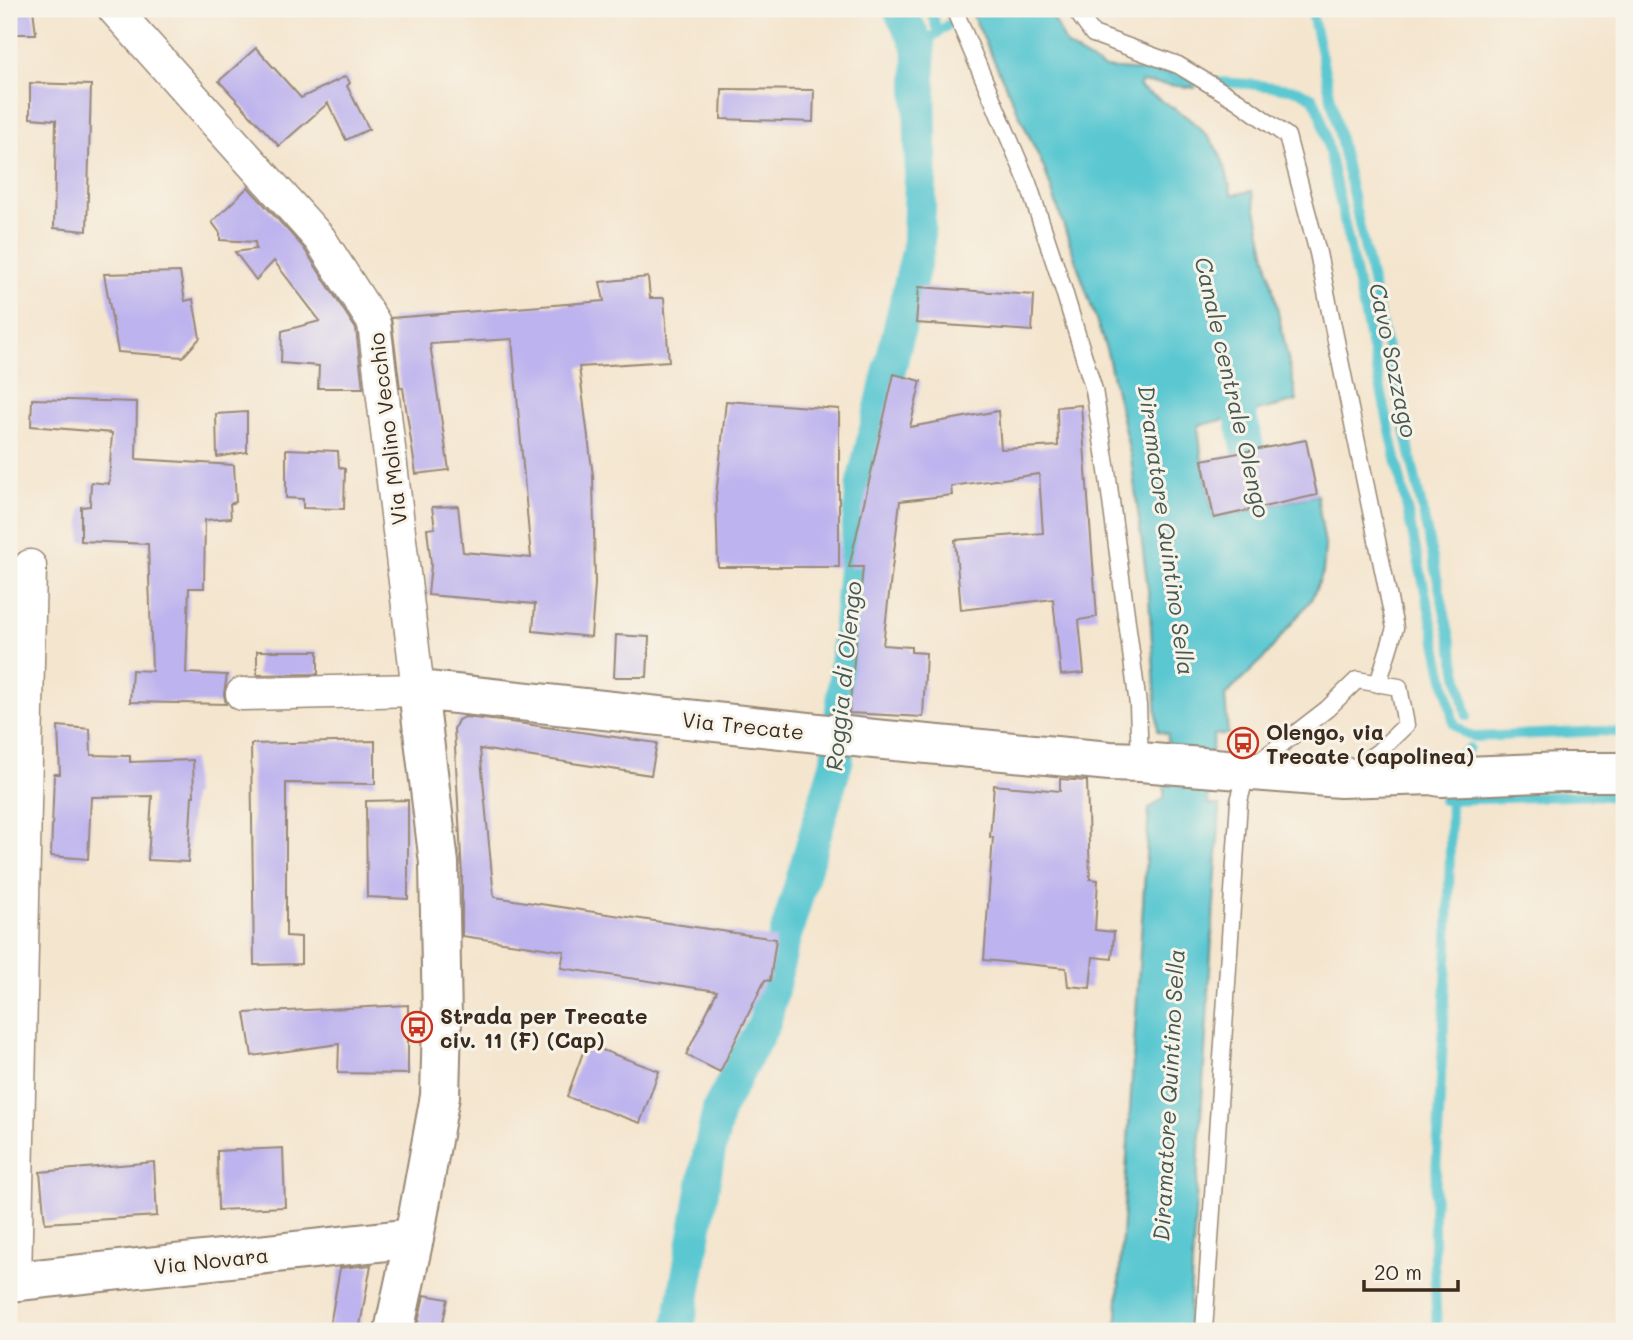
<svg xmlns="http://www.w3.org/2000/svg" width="1633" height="1340" viewBox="0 0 1633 1340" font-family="Mali,sans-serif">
<rect width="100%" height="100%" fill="#f7f3e8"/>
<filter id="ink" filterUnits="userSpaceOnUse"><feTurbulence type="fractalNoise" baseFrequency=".0143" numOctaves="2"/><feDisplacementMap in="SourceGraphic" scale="14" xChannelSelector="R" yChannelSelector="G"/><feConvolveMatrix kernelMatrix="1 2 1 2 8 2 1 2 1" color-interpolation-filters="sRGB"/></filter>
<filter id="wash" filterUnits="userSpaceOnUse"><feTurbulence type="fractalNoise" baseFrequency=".00686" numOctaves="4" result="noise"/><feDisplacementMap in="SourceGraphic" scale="28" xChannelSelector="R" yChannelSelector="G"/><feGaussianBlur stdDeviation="1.57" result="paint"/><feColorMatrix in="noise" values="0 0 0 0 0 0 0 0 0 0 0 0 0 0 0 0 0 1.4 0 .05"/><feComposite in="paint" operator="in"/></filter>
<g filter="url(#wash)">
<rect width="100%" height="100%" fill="#f4e5ce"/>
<g fill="#5ac7d1" stroke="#4a7878" stroke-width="2">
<path d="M970 9H1049L1067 46 1104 68 1171 73 1196 88 1141 82 1139 87C1169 106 1202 121 1219 153 1226 165 1228 182 1232 195L1252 191 1297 401 1198 426 1202 460 1214 518 1317 495 1325 545 1323 573 1311 600 1263 659 1225 696 1228 734 1214 735 1211 754 1167 751 1168 734 1158 731 1149 597 1131 458 1107 352 1044 168Z"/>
<polygon points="1165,776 1209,780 1208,804 1220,806 1188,1331 1116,1331 1149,809 1164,798"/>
</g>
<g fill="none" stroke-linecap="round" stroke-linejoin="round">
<g stroke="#5ac7d1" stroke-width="10">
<polyline points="930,9 938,33"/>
<polyline points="1311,9 1399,402 1467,716"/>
<polyline points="919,47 949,24"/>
<polyline points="1169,79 1249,84 1298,90 1313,98 1321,115 1454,724 1463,732 1475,737 1603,731 1624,733"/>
<polyline points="1456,767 1457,759 1469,748"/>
<polyline points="1443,800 1597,795 1624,798"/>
<polyline points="1437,1331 1434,1263 1434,1214 1448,942 1451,799 1453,785"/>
</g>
<g stroke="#5ac7d1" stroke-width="33">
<polyline points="1230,373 1259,494"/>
<polyline points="678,1331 709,1153 719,1108 765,1022 782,947 837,760 862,486 918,250 921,166 919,47 899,9"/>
</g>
</g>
<g id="blocks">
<g fill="#bdb3ee">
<polygon points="9,9 33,9 36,34 9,34"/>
<polygon points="256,48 301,98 346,76 350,83 347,86 369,129 346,140 328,103 279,146 219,81"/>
<polygon points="30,83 91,85 87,231 54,228 56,120 30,118"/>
<polygon points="722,89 814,90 813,122 721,119"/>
<polygon points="248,187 303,247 356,329 363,388 318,388 319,366 281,363 282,331 320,321 274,261 256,280 235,252 256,249 255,242 220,240 220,233 212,222"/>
<polygon points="180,272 185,301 193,299 200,338 183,357 118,352 104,274"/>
<polygon points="648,277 650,298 664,298 669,361 579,367 593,476 595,584 591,637 533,631 535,604 428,595 431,564 427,529 435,528 432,507 458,506 463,552 531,558 512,339 430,344 449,470 416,474 403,388 400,388 391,318 604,301 600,282"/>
<polygon points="919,287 1034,295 1032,331 916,323"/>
<polygon points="894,374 921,381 910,427 998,411 1001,449 1058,446 1057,407 1081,405 1097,617 1079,620 1084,673 1061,675 1053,599 961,610 955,540 1043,533 1039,474 951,486 952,495 900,501 883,645 911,647 911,652 926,653 923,717 849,713 863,567 849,567"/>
<polygon points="32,399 137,402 136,459 234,465 236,502 230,504 231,518 205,520 204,588 189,588 186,673 227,675 224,694 226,704 130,702 132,670 152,671 148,544 81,541 81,507 90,506 91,482 109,484 112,433 31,426"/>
<polygon points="726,401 839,409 839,567 718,567 716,497"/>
<polygon points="247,412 247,452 217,457 216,414"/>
<polygon points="1306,440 1317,495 1214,518 1202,460"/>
<polygon points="286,449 338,451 339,467 345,469 344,509 303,508 303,499 286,498"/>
<polygon points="616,635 649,637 647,677 614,677"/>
<polygon points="257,651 318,651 318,674 257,675"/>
<polygon points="465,717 518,723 657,743 651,775 480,749 494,897 776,939 770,981 765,980 720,1072 686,1055 717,991 561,968 564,951 462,936 462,875 454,729 458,720"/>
<polygon points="58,726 90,729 91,755 130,756 130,762 193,760 194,796 192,796 188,862 148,860 152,796 91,797 88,859 51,856 54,774 60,774"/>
<polygon points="375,741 375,784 286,783 286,936 301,937 301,964 254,965 251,744"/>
<polygon points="1060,779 1087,781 1090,879 1098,880 1095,930 1114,932 1112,959 1093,957 1090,988 1068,986 1066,968 984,960 993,837 990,837 994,785 1060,791"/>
<polygon points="408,800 408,899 367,897 366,801"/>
<polygon points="408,1005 408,1074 338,1073 339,1044 252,1056 245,1013"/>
<polygon points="586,1044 659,1071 640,1123 567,1097"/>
<polygon points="283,1148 285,1207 218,1210 217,1151"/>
<polygon points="154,1162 157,1216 45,1223 40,1172"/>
<polygon points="371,1265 359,1331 329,1331 340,1268"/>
<polygon points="424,1295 448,1299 441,1331 416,1331"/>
</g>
</g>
</g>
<g filter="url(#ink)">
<use href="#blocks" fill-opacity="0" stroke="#988876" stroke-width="2"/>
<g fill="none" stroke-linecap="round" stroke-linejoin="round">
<g stroke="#988876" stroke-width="19">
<g id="lane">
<polyline points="954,9 1028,183 1063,288 1094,390 1107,471 1138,705 1140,762"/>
<polyline points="1075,9 1093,34 1178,65 1238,101 1287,136 1318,253 1395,628 1378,684"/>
<polyline points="1204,1331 1239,801 1247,771 1327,709 1357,680 1399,687 1406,725 1378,752 1354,769"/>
</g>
</g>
<g stroke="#988876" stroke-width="35">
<g id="street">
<polyline points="114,9 320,239 374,323 418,690 242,694"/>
<polyline points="15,1282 30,566"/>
</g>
</g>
<g stroke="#988876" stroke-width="42">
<g id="secondary">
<polyline points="9,1282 414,1238"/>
<polyline points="394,1331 414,1238 440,1096 442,1021 439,863 418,690 874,739 1110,761 1140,762 1340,778 1431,775 1441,777 1562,772 1624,772"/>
</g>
</g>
<use href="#lane" stroke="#fff" stroke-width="16"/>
<use href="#street" stroke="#fff" stroke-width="32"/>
<use href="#secondary" stroke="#fff" stroke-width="38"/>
</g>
</g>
<defs>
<g id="bus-ring" transform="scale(1.575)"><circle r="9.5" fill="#f7f3e8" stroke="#c8321e" stroke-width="1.5"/><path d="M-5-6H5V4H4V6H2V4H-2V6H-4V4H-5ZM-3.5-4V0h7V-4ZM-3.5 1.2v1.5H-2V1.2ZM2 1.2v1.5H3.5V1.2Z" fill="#c8321e"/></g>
</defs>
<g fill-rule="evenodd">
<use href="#bus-ring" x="1243" y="743"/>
<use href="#bus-ring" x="417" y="1027"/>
</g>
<g text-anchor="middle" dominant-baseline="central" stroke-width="6" stroke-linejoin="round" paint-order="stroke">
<g font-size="21" fill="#3b2a1e" stroke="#f7f3e8">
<text transform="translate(387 429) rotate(-97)">Via Molino Vecchio</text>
<text transform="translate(743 725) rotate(6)">Via Trecate</text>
<text transform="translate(211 1260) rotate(-6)">Via Novara</text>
</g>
<g font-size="21" font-weight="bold" fill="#3b2a1e" stroke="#f7f3e8" text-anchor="start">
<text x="1266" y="731">Olengo, via<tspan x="1266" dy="24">Trecate (capolinea)</tspan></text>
<text x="440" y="1015">Strada per Trecate<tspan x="440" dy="24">civ. 11 (F) (Cap)</tspan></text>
</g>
<g font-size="23" font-style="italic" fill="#445954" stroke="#f7f3e8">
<text transform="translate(1394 360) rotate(78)">Cavo Sozzago</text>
<text transform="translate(1233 387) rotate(77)">Canale centrale Olengo</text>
<text transform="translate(1167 530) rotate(82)">Diramatore Quintino Sella</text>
<text transform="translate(843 676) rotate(-84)">Roggia di Olengo</text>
<text transform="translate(1168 1095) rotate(-87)">Diramatore Quintino Sella</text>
</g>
</g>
<rect width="1633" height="1340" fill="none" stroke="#f7f3e8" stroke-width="35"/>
<path d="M1364 1280v10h94v-10" fill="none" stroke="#3b2a1e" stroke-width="3.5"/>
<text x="1374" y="1280" font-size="21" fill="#3b2a1e" stroke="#f7f3e8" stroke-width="5" paint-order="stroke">20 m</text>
</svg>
